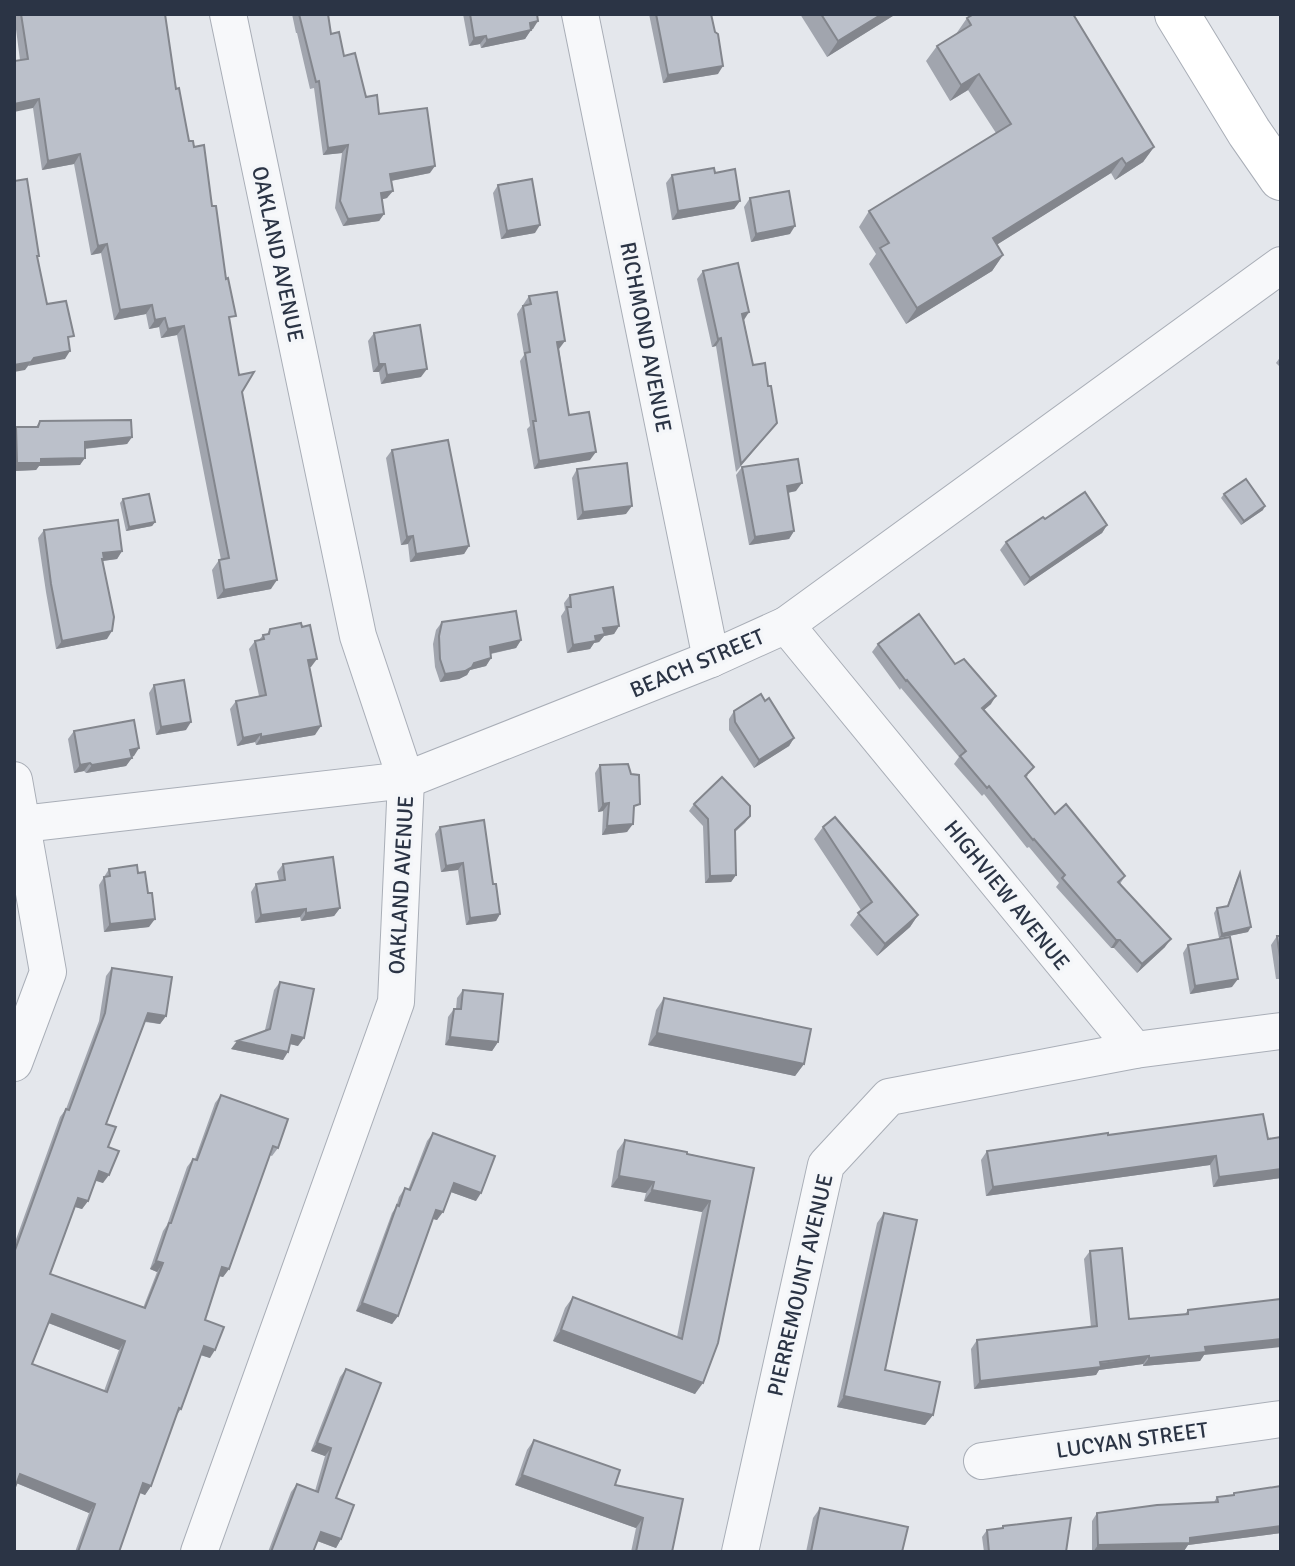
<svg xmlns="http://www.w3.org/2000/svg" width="1295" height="1566" viewBox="0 0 1295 1566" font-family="Signika,sans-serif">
<rect width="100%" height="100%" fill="#e4e7ec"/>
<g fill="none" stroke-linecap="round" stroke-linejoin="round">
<g stroke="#a9aeb7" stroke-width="38">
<g id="street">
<polyline points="580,14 711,659"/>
<polyline points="786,625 1135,1050"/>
<polyline points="14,780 48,972 14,1063"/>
<polyline points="14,825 406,780 711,659 786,625 1281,265"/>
<polyline points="982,1461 1281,1419"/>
<polyline points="199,1552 396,1002 406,780 358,636 228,14"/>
<polyline points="740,1552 826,1165 889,1097 1135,1050 1281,1031"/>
</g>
</g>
<g stroke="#a9aeb7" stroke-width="46">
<polyline id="secondary" points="1177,14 1249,132 1281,178"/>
</g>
<use href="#street" stroke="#f7f8fa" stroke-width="36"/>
<use href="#secondary" stroke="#fff" stroke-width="44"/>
</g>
<g fill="#a1a5ae" fill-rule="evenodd">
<polygon points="14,14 165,14 176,89 230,324 242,392 271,589 217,599 212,570 219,560 221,560 177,335 161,338 159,327 149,329 146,314 114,320 101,253 91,255 74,164 42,170 33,108 20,60"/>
<polygon points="292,14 328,14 331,34 344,56 366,97 430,173 391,181 387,198 382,199 384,214 379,221 343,226 335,208 342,153 323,155 314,88 310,89 297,33 296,33"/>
<polygon points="463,14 537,14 533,29 531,30 525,39 481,48 480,44 469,46"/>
<polygon points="649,14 711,14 718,74 663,83"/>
<polygon points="800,14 896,14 827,57"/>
<polygon points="967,18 1154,147 1143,162 1115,180 1111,173 996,245 1003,255 992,271 906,324 869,264 876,254 859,227 869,211 996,133 968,90 950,101 926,61 937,46 956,34"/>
<polygon points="715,173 740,201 734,209 672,220 666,183 672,175"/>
<polygon points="498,185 535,233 501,239 493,193"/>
<polygon points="750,198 790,234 751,242 744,207"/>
<polygon points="703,271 744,320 753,365 768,386 777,423 736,472 716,346 712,347 697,279"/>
<polygon points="529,296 559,349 569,415 590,460 534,469 527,429 530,426 520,361 524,355 517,314"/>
<polygon points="374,333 421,377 381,384 379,372 373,372 368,341"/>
<polygon points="1281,356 1281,368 1276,363"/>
<polygon points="40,421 132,437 127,444 85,449 80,465 39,466 36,470 14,471 14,430 16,427 36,427"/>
<polygon points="392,450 469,546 464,554 410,562 408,544 401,545 386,458"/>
<polygon points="742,467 796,491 788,493 794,531 789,539 749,545 736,475"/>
<polygon points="577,469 626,514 577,520 572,478"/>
<polygon points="1224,494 1263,510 1241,525 1221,498"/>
<polygon points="123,499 155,522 152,526 126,531 120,503"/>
<polygon points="1045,519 1107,525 1102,533 1024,586 1000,550 1006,542"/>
<polygon points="44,530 122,551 117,559 103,561 107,639 56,649 46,592 38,538"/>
<polygon points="570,595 619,626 614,634 604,636 599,642 594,643 590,649 567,653 561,616 565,610 564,603"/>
<polygon points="442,622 521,640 516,648 491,654 491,658 486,666 470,670 467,675 459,679 440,682 435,667 433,644 436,630"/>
<polygon points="270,629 311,667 309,667 315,735 256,745 255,742 237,746 230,709 236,701 259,696 249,649 255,641 259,640 263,635 267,634"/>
<polygon points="878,644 955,664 991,704 984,710 1028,776 1026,777 1055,814 1125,876 1120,884 1165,947 1137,973 1114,948 1111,948 1056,887 1059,883 1029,847 1027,848 984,794 982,796 954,764 959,757 901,688 900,690 872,652"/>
<polygon points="154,685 186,730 156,735 149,693"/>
<polygon points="734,711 794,738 789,746 754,768 729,730 729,719"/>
<polygon points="74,731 134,756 132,757 126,766 86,773 84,771 74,773 68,739"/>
<polygon points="600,765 634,812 627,832 602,835 603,811 598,812 595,773"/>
<polygon points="694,804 750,816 745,823 735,832 736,875 731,882 705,883 703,826 689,811"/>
<polygon points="440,827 500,914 496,921 466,925 458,870 441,872 435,834"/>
<polygon points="823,827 918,915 910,927 877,956 850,925 861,910 814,839"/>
<polygon points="283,864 340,908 334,916 301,921 300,917 255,923 251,892 256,884 279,881 277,872"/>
<polygon points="109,869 138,873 149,927 104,932 99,885"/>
<polygon points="1240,873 1248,932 1219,938 1214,913 1217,908 1227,906 1237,878"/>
<polygon points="1277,936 1281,936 1281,979 1276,979 1271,945"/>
<polygon points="1188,945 1232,987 1190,994 1183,953"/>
<path d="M112 968 166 1016 160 1024 145 1022 106 1124 108 1147 103 1183 96 1180 88 1201 82 1209 75 1207 50 1274 143 1308 157 1272 150 1269 163 1231 167 1225 187 1167 193 1159H195L215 1103 221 1095 278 1148 272 1156 269 1155 229 1269 223 1277 219 1276 205 1320 210 1358 200 1355 181 1409 176 1416 151 1486 145 1495 140 1492 119 1552H75L89 1513 16 1483 14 1490V1245L60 1117 66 1109 99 1021 106 976ZM48 1323 119 1350 104 1391 32 1364Z"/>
<polygon points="280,982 298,1046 290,1044 283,1060 231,1049 265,1030 274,990"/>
<polygon points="463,990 498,1042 492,1051 445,1045 448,1017 454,1009 456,1009 457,998"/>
<polygon points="664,998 804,1064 795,1076 648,1045 656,1010"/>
<polygon points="433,1133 476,1201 451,1192 437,1220 433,1219 398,1316 392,1324 356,1311 392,1213 396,1207 399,1197 405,1188 408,1190 427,1141"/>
<polygon points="1108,1135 1268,1139 1281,1137 1281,1178 1213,1187 1210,1165 986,1196 981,1160 987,1151"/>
<polygon points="625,1140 754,1168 695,1394 553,1341 565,1308 573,1297 677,1337 702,1212 644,1201 646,1193 611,1187 617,1151"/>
<polygon points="884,1213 885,1370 933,1415 925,1425 837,1407 877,1223"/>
<polygon points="1090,1251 1129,1319 1185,1314 1188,1310 1204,1355 1200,1361 1143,1366 1143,1364 1099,1370 1096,1375 974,1389 971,1349 977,1340 1091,1327 1084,1259"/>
<polygon points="346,1369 336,1498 341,1539 336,1548 317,1541 313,1552 268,1552 291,1492 297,1484 315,1491 325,1456 311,1451 340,1377"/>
<polygon points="534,1440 615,1485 672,1552 631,1552 636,1528 515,1485 527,1450"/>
<polygon points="1281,1486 1281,1533 1188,1545 1184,1551 1092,1552 1092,1521 1097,1513 1214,1502 1217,1497 1232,1496 1234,1493"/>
<polygon points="820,1508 902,1552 806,1552 813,1518"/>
<polygon points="1003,1526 1066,1552 984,1552 982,1537 987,1530 1001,1528"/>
</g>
<g fill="#83868d">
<polygon points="882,14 896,14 827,57 838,41"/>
<polygon points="538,21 533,29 524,31 530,23"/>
<polygon points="531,30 525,39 481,48 487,40"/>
<polygon points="486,36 480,44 469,46 474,38"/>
<polygon points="723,66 718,74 663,83 668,75"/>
<polygon points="979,74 968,90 950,101 961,85"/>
<polygon points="39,99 33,108 14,112 14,104"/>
<polygon points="348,145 342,153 323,155 328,148"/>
<polygon points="1154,147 1143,162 1115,180 1126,164"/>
<polygon points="80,154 74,164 42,170 48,161"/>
<polygon points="1122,158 1111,173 982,254 993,238"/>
<polygon points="435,166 430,173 385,182 390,174"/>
<polygon points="393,191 387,198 376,201 381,193"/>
<polygon points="740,201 734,209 672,220 678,211"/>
<polygon points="384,214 379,221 343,226 348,219"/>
<polygon points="540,225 535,233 501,239 507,231"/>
<polygon points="795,226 790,234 751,242 756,234"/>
<polygon points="107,244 101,253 91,255 98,246"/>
<polygon points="1003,255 992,271 906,324 917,308"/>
<polygon points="152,305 146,314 114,320 120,310"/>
<polygon points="749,312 744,320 736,322 742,314"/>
<polygon points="165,318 159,327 149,329 155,320"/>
<polygon points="184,326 177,335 161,338 168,329"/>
<polygon points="721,338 716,346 712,347 718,339"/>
<polygon points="565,341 559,349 552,351 557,342"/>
<polygon points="70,351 65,359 28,366 34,358"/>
<polygon points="31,362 25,370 14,372 14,365"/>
<polygon points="379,364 385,364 379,372 373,372"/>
<polygon points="427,369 421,377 381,384 387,375"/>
<polygon points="132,437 127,444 80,449 85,442"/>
<polygon points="596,452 590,460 534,469 539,461"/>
<polygon points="85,458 80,465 39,466 36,470 14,471 14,467 17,463 41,459"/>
<polygon points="802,483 796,491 781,494 787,486"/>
<polygon points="632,506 626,514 577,520 583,512"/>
<polygon points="1265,506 1263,510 1241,525 1244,521"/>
<polygon points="155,522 152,526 126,531 129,527"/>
<polygon points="1107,525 1102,533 1024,586 1030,578"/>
<polygon points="794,531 789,539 749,545 755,537"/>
<polygon points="413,536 408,544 401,545 407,537"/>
<polygon points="469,546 464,554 410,562 416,554"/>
<polygon points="122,551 117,559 102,561 103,553"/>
<polygon points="277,580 271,589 217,599 224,590"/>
<polygon points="619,626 614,634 604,636 599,642 594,643 590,649 567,653 573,645 595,636 603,628"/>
<polygon points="112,631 107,639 56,649 62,641"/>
<polygon points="521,640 516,648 484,655 490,647"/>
<polygon points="491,658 486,666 470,670 467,675 459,679 440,682 445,674 474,663"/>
<polygon points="317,659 311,667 302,668 308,660"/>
<polygon points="996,696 991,704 977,716 982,708"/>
<polygon points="191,722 186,730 156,735 161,727"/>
<polygon points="321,726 315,735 256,745 261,737"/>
<polygon points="261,734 255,742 237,746 243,738"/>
<polygon points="794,738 789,746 754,768 759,760"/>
<polygon points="139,748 134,756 125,758 130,750"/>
<polygon points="132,758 126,766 86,773 92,765"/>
<polygon points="90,763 84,771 74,773 80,765"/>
<polygon points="609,803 603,811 598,812 603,804"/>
<polygon points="633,824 627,832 602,835 607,826"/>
<polygon points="463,863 458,870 441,872 446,866"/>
<polygon points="736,875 731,882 705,883 710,876"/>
<polygon points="340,908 334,916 301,921 306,913"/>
<polygon points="306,909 300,917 255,923 261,915"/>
<polygon points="500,914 496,921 466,925 470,918"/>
<polygon points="918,915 910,927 877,956 885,944"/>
<polygon points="155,919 149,927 104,932 110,924"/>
<polygon points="1251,927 1248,932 1219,938 1222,934"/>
<polygon points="1171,939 1165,947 1137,973 1142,964"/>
<polygon points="1116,940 1120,940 1114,948 1111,948"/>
<polygon points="1238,979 1232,987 1190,994 1195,986"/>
<polygon points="148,1013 166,1016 160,1024 143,1021"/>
<polygon points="657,1033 804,1064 795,1076 648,1045"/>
<polygon points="292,1035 304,1038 298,1046 286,1043"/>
<polygon points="450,1037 498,1042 492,1051 445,1045"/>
<polygon points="237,1041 288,1052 283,1060 231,1049"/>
<polygon points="1216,1156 1210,1165 986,1196 993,1187"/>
<polygon points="1281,1169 1281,1178 1213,1187 1219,1177"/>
<polygon points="99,1171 109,1175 103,1183 93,1180"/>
<polygon points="619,1176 654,1182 646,1193 611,1187"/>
<polygon points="454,1183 481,1193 476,1201 448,1191"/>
<polygon points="652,1190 710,1201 702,1212 644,1201"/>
<polygon points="78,1198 88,1201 82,1209 72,1206"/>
<polygon points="436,1210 443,1212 437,1220 430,1218"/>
<polygon points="156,1261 163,1263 157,1272 150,1269"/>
<polygon points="222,1267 229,1269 223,1277 216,1275"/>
<polygon points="362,1303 398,1316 392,1324 356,1311"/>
<polygon points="52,1314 125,1341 119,1350 46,1322"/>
<polygon points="561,1330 703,1383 695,1394 553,1341"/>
<polygon points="1281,1339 1281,1347 1204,1355 1200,1361 1143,1366 1149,1358 1205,1347"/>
<polygon points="204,1346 215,1350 210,1358 198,1354"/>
<polygon points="1149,1356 1143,1364 1099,1370 1096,1375 974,1389 980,1381"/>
<polygon points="844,1396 933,1415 925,1425 837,1407"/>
<polygon points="317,1443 331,1448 325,1456 311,1451"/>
<polygon points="20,1474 95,1504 89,1513 14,1482"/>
<polygon points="522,1475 643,1518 636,1528 515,1485"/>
<polygon points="143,1483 151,1486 145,1495 137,1492"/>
<polygon points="1281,1526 1281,1533 1188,1545 1184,1551 1093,1552 1098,1545 1190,1538"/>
<polygon points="321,1532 341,1539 336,1548 315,1540"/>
</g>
<g fill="#bbc0ca" stroke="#83868d" stroke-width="2" fill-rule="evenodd">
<polygon points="21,14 165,14 176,89 179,88 189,141 193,141 194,147 204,145 212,206 216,206 226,279 228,278 236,316 229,317 239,375 254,372 242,392 277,580 224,590 219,560 229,558 184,326 168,329 165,318 155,320 152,305 120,310 107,244 98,246 80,154 48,161 39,99 14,104 14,61 28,59"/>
<polygon points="299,14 328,14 331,34 339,32 344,56 355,53 366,97 377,95 379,114 427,108 435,166 390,174 393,191 381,193 384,214 348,219 340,201 348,145 328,148 319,81 316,82"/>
<polygon points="470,14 537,14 538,21 530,23 531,30 487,40 486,36 474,38"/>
<polygon points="656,14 711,14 715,32 718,34 723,66 668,75"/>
<polygon points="821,14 882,14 838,41"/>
<polygon points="974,14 1073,14 1154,147 1126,164 1122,158 993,238 1003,255 917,308 880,248 889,243 869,211 1011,124 979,74 961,85 937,46 971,25 967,18"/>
<polygon points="714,168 715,173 735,169 740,201 678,211 672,175"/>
<polygon points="27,179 39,256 37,256 47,304 66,301 74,336 68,337 70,351 34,358 31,362 14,365 14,181"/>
<polygon points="532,179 540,225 507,231 498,185"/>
<polygon points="789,191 795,226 756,234 750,198"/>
<polygon points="738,263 749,312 742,314 753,365 765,363 768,386 771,386 777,423 741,464 721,338 718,339 703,271"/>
<polygon points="557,292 565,341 557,342 569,415 589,412 596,452 539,461 533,421 536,421 525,353 530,352 523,306 531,304 529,296"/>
<polygon points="420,325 427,369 387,375 385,364 379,364 374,333"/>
<polygon points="131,420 132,437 85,442 85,458 41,459 41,463 17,463 16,427 38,427 40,421"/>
<polygon points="448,440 469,546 416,554 413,536 407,537 392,450"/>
<polygon points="798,459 802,483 787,486 794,531 755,537 742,467"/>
<polygon points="627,463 632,506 583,512 577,469"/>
<polygon points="1246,479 1265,506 1244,521 1224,494"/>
<polygon points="1085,492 1107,525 1030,578 1006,542 1043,517 1045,519"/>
<polygon points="149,494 155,522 129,527 123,499"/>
<polygon points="118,520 122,551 103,553 104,559 102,559 114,617 112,631 62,641 51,584 44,530"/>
<polygon points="613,587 619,626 603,628 605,634 595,636 596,641 573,645 567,607 571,607 570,595"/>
<polygon points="516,611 521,640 490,647 491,658 474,663 472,667 465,671 445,674 440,659 439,636 442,622"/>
<polygon points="919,614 955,664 964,659 996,696 982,708 1034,767 1025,776 1055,814 1066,804 1125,876 1118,882 1171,939 1142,964 1120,940 1116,940 1062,878 1065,875 1034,839 1033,840 989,786 987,788 960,756 966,751 907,680 906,681 878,644"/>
<polygon points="301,623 302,627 310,625 317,659 308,660 321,726 261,737 261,734 243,738 236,701 266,695 255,641 264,639 263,635 269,634 270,629"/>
<polygon points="184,680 191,722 161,727 154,685"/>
<polygon points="761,694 765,701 769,698 794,738 759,760 735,722 734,711"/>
<polygon points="134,720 139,748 130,750 132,758 92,765 90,763 80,765 74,731"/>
<polygon points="628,764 631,774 639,775 640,804 634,806 633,824 607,826 609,803 603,804 600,765"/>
<polygon points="722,777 750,806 750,816 735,830 736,875 710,876 708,819 694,804"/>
<polygon points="835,817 918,915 885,944 858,913 872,902 823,827"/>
<polygon points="484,820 493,884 496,884 500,914 470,918 463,863 446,866 440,827"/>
<polygon points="333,857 340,908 306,913 306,909 261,915 256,884 285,880 283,864"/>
<polygon points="137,865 138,873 145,872 148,893 152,893 155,919 110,924 104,877 110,876 109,869"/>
<polygon points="1240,873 1251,927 1222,934 1217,908 1228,906"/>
<polygon points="1277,936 1281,936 1281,964"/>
<polygon points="1230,937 1238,979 1195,986 1188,945"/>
<path d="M112 968 172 977 166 1016 148 1013 106 1124 116 1127 108 1147 119 1151 109 1175 99 1171 88 1201 78 1198 50 1274 145 1308 163 1263 156 1261 169 1223H171L193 1159 197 1160 221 1095 288 1119 278 1148 273 1146 229 1269 222 1267 205 1320 224 1327 215 1350 204 1346 181 1409 179 1408 151 1486 143 1483 119 1552H78L95 1504 20 1474 14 1490V1253L66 1109 69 1110 105 1013ZM52 1314 125 1341 107 1392 32 1364Z"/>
<polygon points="280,982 314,989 304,1038 292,1035 288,1052 237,1041 270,1029"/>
<polygon points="463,990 503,994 498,1042 450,1037 454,1009 461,1009"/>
<polygon points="664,998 811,1029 804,1064 657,1033"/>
<polygon points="1263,1114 1268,1139 1281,1137 1281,1169 1219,1177 1216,1156 993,1187 987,1151 1108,1133 1108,1135"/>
<polygon points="433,1133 495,1156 481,1193 454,1183 443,1212 436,1210 398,1316 362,1303 397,1205 399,1206 405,1188 410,1190"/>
<polygon points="625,1140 687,1152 687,1154 754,1168 718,1343 703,1383 561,1330 573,1297 682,1339 710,1201 652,1190 654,1182 619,1176"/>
<polygon points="884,1213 917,1220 885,1370 940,1382 933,1415 844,1396"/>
<polygon points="1122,1248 1129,1319 1188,1314 1188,1310 1281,1299 1281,1339 1205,1347 1206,1352 1149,1358 1149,1356 1100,1362 1101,1367 980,1381 977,1340 1097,1326 1090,1251"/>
<polygon points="346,1369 381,1383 336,1498 354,1505 341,1539 321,1532 313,1552 271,1552 297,1484 318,1492 331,1448 317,1443"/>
<polygon points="534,1440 620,1470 615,1485 683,1499 672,1552 636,1552 643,1518 522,1475"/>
<polygon points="1281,1486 1281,1526 1190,1538 1190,1543 1098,1545 1097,1513 1157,1505 1218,1502 1217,1497 1234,1495 1234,1493"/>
<polygon points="820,1508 908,1527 902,1552 811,1552"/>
<polygon points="1071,1518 1066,1552 989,1552 987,1530 1003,1528 1003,1526"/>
</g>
<g text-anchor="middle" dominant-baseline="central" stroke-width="7" stroke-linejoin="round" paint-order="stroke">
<g font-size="22" fill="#2b3445" stroke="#f4f6f9">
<text transform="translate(278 254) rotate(78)">OAKLAND AVENUE</text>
<text transform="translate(646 337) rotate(79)">RICHMOND AVENUE</text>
<text transform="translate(697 663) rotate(-23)">BEACH STREET</text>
<text transform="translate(401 885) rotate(-87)">OAKLAND AVENUE</text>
<text transform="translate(1007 895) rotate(51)">HIGHVIEW AVENUE</text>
<text transform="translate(800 1285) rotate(-77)">PIERREMOUNT AVENUE</text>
<text transform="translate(1132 1440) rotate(-8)">LUCYAN STREET</text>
</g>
</g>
<rect width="1295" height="1566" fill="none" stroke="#2b3445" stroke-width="32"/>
</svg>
